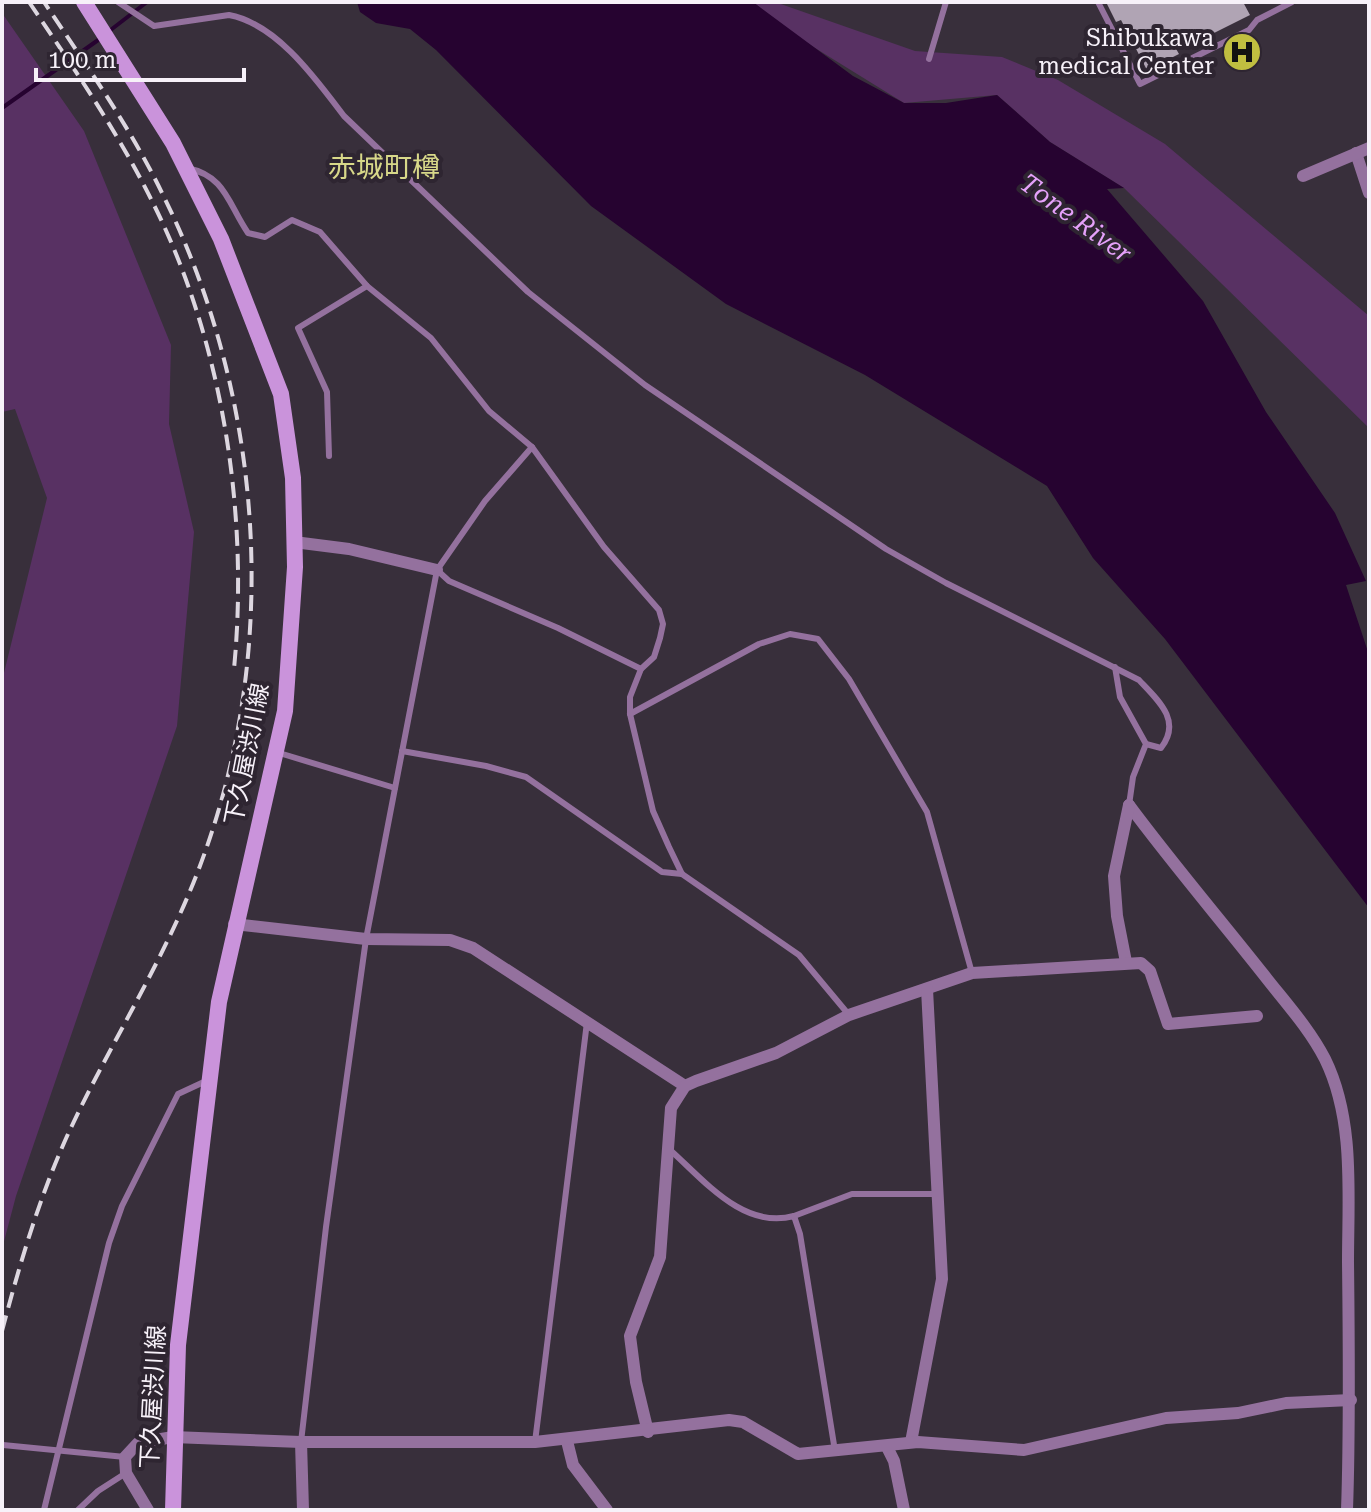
<svg xmlns="http://www.w3.org/2000/svg" width="1371" height="1512" viewBox="0 0 1371 1512" font-family="'Roboto Serif','Noto Sans JP',serif">
<rect width="100%" height="100%" fill="#382f3b"/>
<g fill="#583163">
<polygon points="753,2 775,2 915,51 1002,57 1058,80 1165,144 1369,316 1369,428 1124,188 1050,142 997,95 904,103 794,35"/>
<polygon points="2,13 84,131 171,345 169,424 194,532 177,726 16,1196 2,1249 2,681 47,498 15,409 2,412"/>
</g>
<polygon fill="#260330" points="357,2 753,2 853,76 904,103 946,103 997,95 1050,142 1124,188 1107,189 1203,301 1266,412 1335,513 1366,581 1346,585 1369,655 1369,908 1165,639 1093,558 1047,486 865,375 726,304 591,206 436,50 410,29 376,23 360,12"/>
<g fill="none" stroke-linecap="round" stroke-linejoin="round">
<g stroke="#260330" stroke-width="4">
<polyline points="108,32 147,2"/>
<polyline points="2,108 101,38"/>
</g>
</g>
<polygon fill="#b0a4b4" points="1106,2 1243,2 1250,15 1200,40 1197,36 1175,47 1179,54 1147,70 1121,20 1116,22"/>
<g fill="none" stroke-linecap="round" stroke-linejoin="round">
<g stroke="#94719e" stroke-width="6">
<path d="M118 2 154 26 229 15C277 24 316 79 344 116L528 292 645 385 886 549 946 583 1139 680C1159 701 1182 721 1161 748L1146 744"/>
<polyline points="1098,2 1140,84 1249,30 1257,20 1292,2"/>
<polyline points="929,59 946,2"/>
<path d="M187 168C226 176 228 204 248 233L265 237 292 220 320 232 367 286 431 338 489 411 532 447 604 547 659 610 663 624 660 638 654 657 641 669 630 697V714L653 811 669 847 682 874 799 955 849 1015"/>
<polyline points="329,456 327,392 298,328 367,286"/>
<polyline points="437,570 449,581 558,628 641,669"/>
<polyline points="1115,667 1120,697 1146,744 1133,777 1129,805"/>
<polyline points="630,714 759,644 790,634 818,639 849,679 927,812 972,973"/>
<polyline points="402,751 486,766 526,777 662,872 682,874"/>
<polyline points="276,752 395,788"/>
<path d="M669 1149C704 1180 743 1230 794 1216L800 1234 835 1451"/>
<polyline points="794,1216 852,1194 939,1194"/>
<polyline points="301,1442 326,1227 366,939 437,570 485,501 532,447"/>
<polyline points="535,1442 587,1022"/>
<polyline points="3,1445 125,1457"/>
<polyline points="44,1510 109,1243 122,1206 178,1094 206,1081"/>
<polyline points="78,1510 98,1491 126,1473"/>
</g>
<g stroke="#94719e" stroke-width="12">
<polyline points="1356,153 1369,193"/>
<polyline points="1303,176 1369,148"/>
<polyline points="294,542 349,549 437,570"/>
<path d="M1129 805C1172 863 1219 918 1264 975 1285 1002 1309 1028 1325 1059 1355 1120 1348 1195 1348 1262 1349 1345 1350 1427 1347 1510"/>
<polyline points="234,924 366,939 450,940 473,948 685,1086"/>
<polyline points="1126,962 1117,916 1114,876 1129,805"/>
<polyline points="648,1432 636,1382 630,1336 660,1257 671,1108 685,1086 696,1081 776,1053 849,1015 972,973 1141,963 1150,971 1168,1024 1257,1016"/>
<polyline points="567,1441 573,1465 607,1510"/>
<polyline points="301,1442 303,1510"/>
<polyline points="911,1442 942,1279 927,989"/>
<polyline points="887,1447 894,1461 904,1510"/>
<polyline points="148,1510 126,1473 125,1457 138,1443 173,1437 301,1442 535,1442 729,1420 743,1422 798,1454 918,1442 1024,1450 1166,1418 1238,1413 1286,1403 1351,1400"/>
</g>
<polyline stroke="#ca93db" stroke-width="16" points="84,2 173,143 221,239 281,394 293,478 295,567 285,711 219,1002 178,1345 173,1510"/>
<g stroke="#ddd7e0" stroke-width="4" stroke-dasharray="16 8" stroke-linecap="butt">
<path d="M29 2C73 67 118 132 153 203 223 343 249 514 234 669"/>
<path d="M2 1331C20 1263 39 1198 68 1134 106 1052 155 975 190 891 282 671 269 410 164 197 131 128 86 65 44 2"/>
</g>
</g>
<defs>
<g id="hospital-disc" transform="scale(2)"><circle r="9.5" fill="#c0be40" stroke="#2e2531"/><path d="M-5-5h3v3.5h4V-5h3V5h-3V1.5h-4V5h-3Z" fill="#111"/></g>
</defs>
<g fill-rule="evenodd">
<use href="#hospital-disc" x="1242" y="52"/>
</g>
<g text-anchor="middle" dominant-baseline="central" stroke-width="8" stroke-linejoin="round" paint-order="stroke">
<g font-size="24" fill="#f7f1f9" stroke="#2e2531" text-anchor="end">
<text x="1214" y="38">Shibukawa<tspan x="1214" dy="28">medical Center</tspan></text>
</g>
<g font-size="24" fill="#f7f1f9" stroke="#2e2531">
<text transform="translate(247 754) rotate(-79)">下久屋渋川線</text>
<text transform="translate(153 1397) rotate(-87)">下久屋渋川線</text>
</g>
<g font-size="26" font-style="italic" fill="#e5a1fa" stroke="#2e2531">
<text transform="translate(1076 218) rotate(36)">Tone River</text>
</g>
<g font-size="28" fill="#d8d889" stroke="#2e2531">
<text x="384" y="167">赤城町樽</text>
</g>
</g>
<rect width="1371" height="1512" fill="none" stroke="#f7f1f9" stroke-width="8"/>
<path d="M36 68v12h208v-12" fill="none" stroke="#f7f1f9" stroke-width="4"/>
<text x="48" y="68" font-size="24" fill="#f7f1f9" stroke="#2e2531" stroke-width="6" paint-order="stroke">100 m</text>
</svg>
